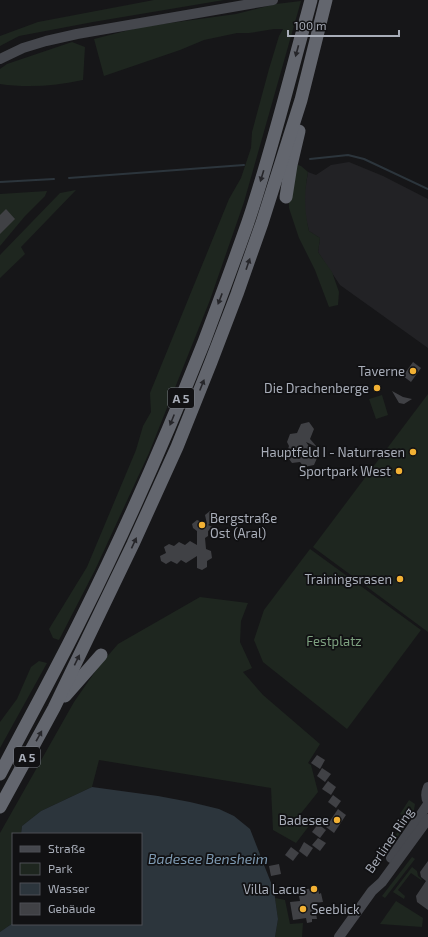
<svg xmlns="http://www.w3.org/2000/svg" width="428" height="937" viewBox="0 0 428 937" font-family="'Exo 2',sans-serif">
<rect width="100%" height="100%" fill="#161618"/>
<polygon fill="#222225" points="349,162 383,176 428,199 428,348 340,285 318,252 320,238 309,231 305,215 305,190 308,172 316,175 331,165"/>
<g fill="#1e261f">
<polygon points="154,0 224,0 93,22 19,36 0,46 0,36 38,22"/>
<polygon points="301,1 244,202 210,300 149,453 95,570 59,640 53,638 49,629 87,567 136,450 143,426 151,412 150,393 229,199 241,178 251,148 252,132 269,69 279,36 283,29 274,29 249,33 237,33 204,40 180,50 104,76 94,39 141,27 236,14 276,4"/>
<path d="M72 42 85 47 83 80C56 86 27 88 0 84V69L7 64Z"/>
<path d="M295 164 301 166 308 172C304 194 304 210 309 231L320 238 318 252 332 272 339 292 338 305 329 307 315 270 299 238 289 208 288 186Z"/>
<polygon points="76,190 21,247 25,254 0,278 0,255 60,193"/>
<polygon points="47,191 45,196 25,216 0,246 0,194"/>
<polygon points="428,394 428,632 313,547"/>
<polygon points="382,395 388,415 376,419 369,399"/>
<polygon points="310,549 421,630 347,729 263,662 254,640 264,610"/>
<polygon points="200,597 248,603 241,621 240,642 252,668 243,672 263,695 320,744 308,763 311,765 318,792 298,817 309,826 296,843 273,830 271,788 99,760 92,787 41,811 22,826 21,834 13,834 13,923 0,932 0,833 74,702 99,666 118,644"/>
<polygon points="39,661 47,663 0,748 0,722 17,699 31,667"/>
<polygon points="409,800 415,804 413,816 389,848 387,847 407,819 400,814"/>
<polygon points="412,857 415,859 385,898 382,896"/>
<polygon points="412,867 417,871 418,876 422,879 421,880 411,873 398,890 405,896 404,899 393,892"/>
<polygon points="275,898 285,900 290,924 303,923 302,937 275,937 278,919"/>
<polygon points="396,901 423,918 422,927 380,924"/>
</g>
<polygon fill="#2c353c" points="92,787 158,796 190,802 219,809 234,816 250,829 261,857 262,860 274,890 275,898 278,919 275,937 0,937 0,932 13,923 13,924 141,924 141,834 21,834 22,826 41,811"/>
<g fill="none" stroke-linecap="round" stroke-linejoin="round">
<g stroke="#2c353c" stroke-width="2">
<polyline points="310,159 348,155 364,159 428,189"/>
<polyline points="69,178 244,165"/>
<polyline points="0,182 54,179"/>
</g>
</g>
<g fill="#404145">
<polygon points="6,209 15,219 0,234 0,215"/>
<polygon points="413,362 421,368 411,382 403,376"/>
<polygon points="392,391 403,397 412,399 404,404 399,403"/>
<polygon points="309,422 314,429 310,439 317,447 306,442 317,458 314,465 304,467 300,462 292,463 286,455 289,446 287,442 290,434 297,433 301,424"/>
<polygon points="210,511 215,513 216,519 208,525 213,527 208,531 208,536 205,538 206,549 211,551 212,558 207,561 207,567 202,570 197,568 197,556 186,563 181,560 177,564 171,561 166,564 161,561 160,556 166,553 164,547 169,544 174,546 179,542 185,545 190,541 197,545 197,531 193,528 192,524 197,520 207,524 205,515"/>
<polygon points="317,755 325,760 320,769 311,763"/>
<polygon points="322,768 331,774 325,782 317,776"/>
<polygon points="328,781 336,787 331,795 322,789"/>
<polygon points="333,795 341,801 336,808 328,802"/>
<polygon points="338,809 346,815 334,833 326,827"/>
<polygon points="318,824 326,830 320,838 312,832"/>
<polygon points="318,838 326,843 320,851 312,845"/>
<polygon points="304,842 313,848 307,857 299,851"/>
<polygon points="291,847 299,853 293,861 285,855"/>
<polygon points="428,861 428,910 417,902 416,896 426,881 421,877 420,872"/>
<polygon points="279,864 281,874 271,876 269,866"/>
<polygon points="318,887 319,894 321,893 323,902 314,903 317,919 312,919 312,922 307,923 306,918 293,920 290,902 300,901 299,896 303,895 302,890"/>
</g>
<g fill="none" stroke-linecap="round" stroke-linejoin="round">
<g stroke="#45474d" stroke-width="10">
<polyline points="0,59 23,48 46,41 77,34 273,0"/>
<path d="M428 787C426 792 425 797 428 802"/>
<polyline points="391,858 428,804"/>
<polyline points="339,937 372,891 382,882 428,819"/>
</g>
<g stroke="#63666e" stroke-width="13">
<polyline points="286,197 291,165 299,131"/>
<polyline points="65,696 101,655"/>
<path d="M0 774C27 722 56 670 82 617 127 527 167 435 204 342 219 302 234 262 248 222 271 154 288 84 307 15L311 0"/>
<polyline points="0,807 54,708 133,544 177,447 211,362 237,294 262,223 301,100 326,0"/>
</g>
</g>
<defs><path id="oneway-solid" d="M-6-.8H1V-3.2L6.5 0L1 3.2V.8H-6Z"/></defs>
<g fill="#26262a">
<use href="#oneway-solid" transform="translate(297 51) rotate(105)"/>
<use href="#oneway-solid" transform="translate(262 176) rotate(107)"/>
<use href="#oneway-solid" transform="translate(248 264) rotate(-71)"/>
<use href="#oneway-solid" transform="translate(220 299) rotate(111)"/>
<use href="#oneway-solid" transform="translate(202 385) rotate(-68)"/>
<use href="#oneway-solid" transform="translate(172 420) rotate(112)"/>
<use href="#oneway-solid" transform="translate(134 543) rotate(-65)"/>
<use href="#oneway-solid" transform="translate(77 660) rotate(-64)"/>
<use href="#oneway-solid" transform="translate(39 736) rotate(-61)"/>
</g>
<g fill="#f2b134" stroke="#111113" stroke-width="1.5">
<circle cx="413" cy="371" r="4"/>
<circle cx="377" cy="388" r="4"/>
<circle cx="413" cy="452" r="4"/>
<circle cx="399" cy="471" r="4"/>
<circle cx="202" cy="525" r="4"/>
<circle cx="400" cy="579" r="4"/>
<circle cx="337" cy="820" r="4"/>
<circle cx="314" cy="889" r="4"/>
<circle cx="303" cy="909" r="4"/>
</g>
<g text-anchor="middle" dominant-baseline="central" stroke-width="3.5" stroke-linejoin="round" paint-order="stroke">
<g fill="#111113" stroke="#7b7e86" stroke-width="1">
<rect x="168" y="388" width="26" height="20" rx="3"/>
<rect x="14" y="747" width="26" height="20" rx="3"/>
</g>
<g font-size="12" font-weight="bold" fill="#a8adb8">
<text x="181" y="398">A 5</text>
<text x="27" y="757">A 5</text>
</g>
<g font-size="13" fill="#a8adb8" stroke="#111113" text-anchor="end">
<text x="405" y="371">Taverne</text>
<text x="369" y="388">Die Drachenberge</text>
<text x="405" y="452">Hauptfeld I - Naturrasen</text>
<text x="391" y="471">Sportpark West</text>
<text x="210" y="518" text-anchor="start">Bergstraße<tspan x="210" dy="15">Ost (Aral)</tspan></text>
<text x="392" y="579">Trainingsrasen</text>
<text x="329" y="820">Badesee</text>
<text x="306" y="889">Villa Lacus</text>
<text x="311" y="909" text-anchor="start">Seeblick</text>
</g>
<g font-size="13" fill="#7fa381" stroke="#111113">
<text x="334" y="641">Festplatz</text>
</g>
<g font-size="13" fill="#a8adb8" stroke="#111113">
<text transform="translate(389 840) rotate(-56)">Berliner Ring</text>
</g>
<g font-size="14" font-style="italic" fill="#7f9bb3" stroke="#111113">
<text x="208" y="858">Badesee Bensheim</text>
</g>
</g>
<rect x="12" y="833" width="130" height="92" fill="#111113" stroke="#4d4f55"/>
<rect x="20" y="846" width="20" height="6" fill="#45474d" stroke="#4d4f55"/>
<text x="48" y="853" font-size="12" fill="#a8adb8">Straße</text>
<rect x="20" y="863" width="20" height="12" fill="#1e261f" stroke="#4d4f55"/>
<text x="48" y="873" font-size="12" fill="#a8adb8">Park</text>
<rect x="20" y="883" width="20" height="12" fill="#2c353c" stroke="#4d4f55"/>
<text x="48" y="893" font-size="12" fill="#a8adb8">Wasser</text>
<rect x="20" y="903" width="20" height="12" fill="#404145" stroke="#4d4f55"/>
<text x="48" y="913" font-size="12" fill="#a8adb8">Gebäude</text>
<path d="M288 30v6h111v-6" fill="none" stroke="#a8adb8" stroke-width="2"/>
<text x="294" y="30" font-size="12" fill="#a8adb8" stroke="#111113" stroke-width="3" paint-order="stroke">100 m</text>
</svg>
